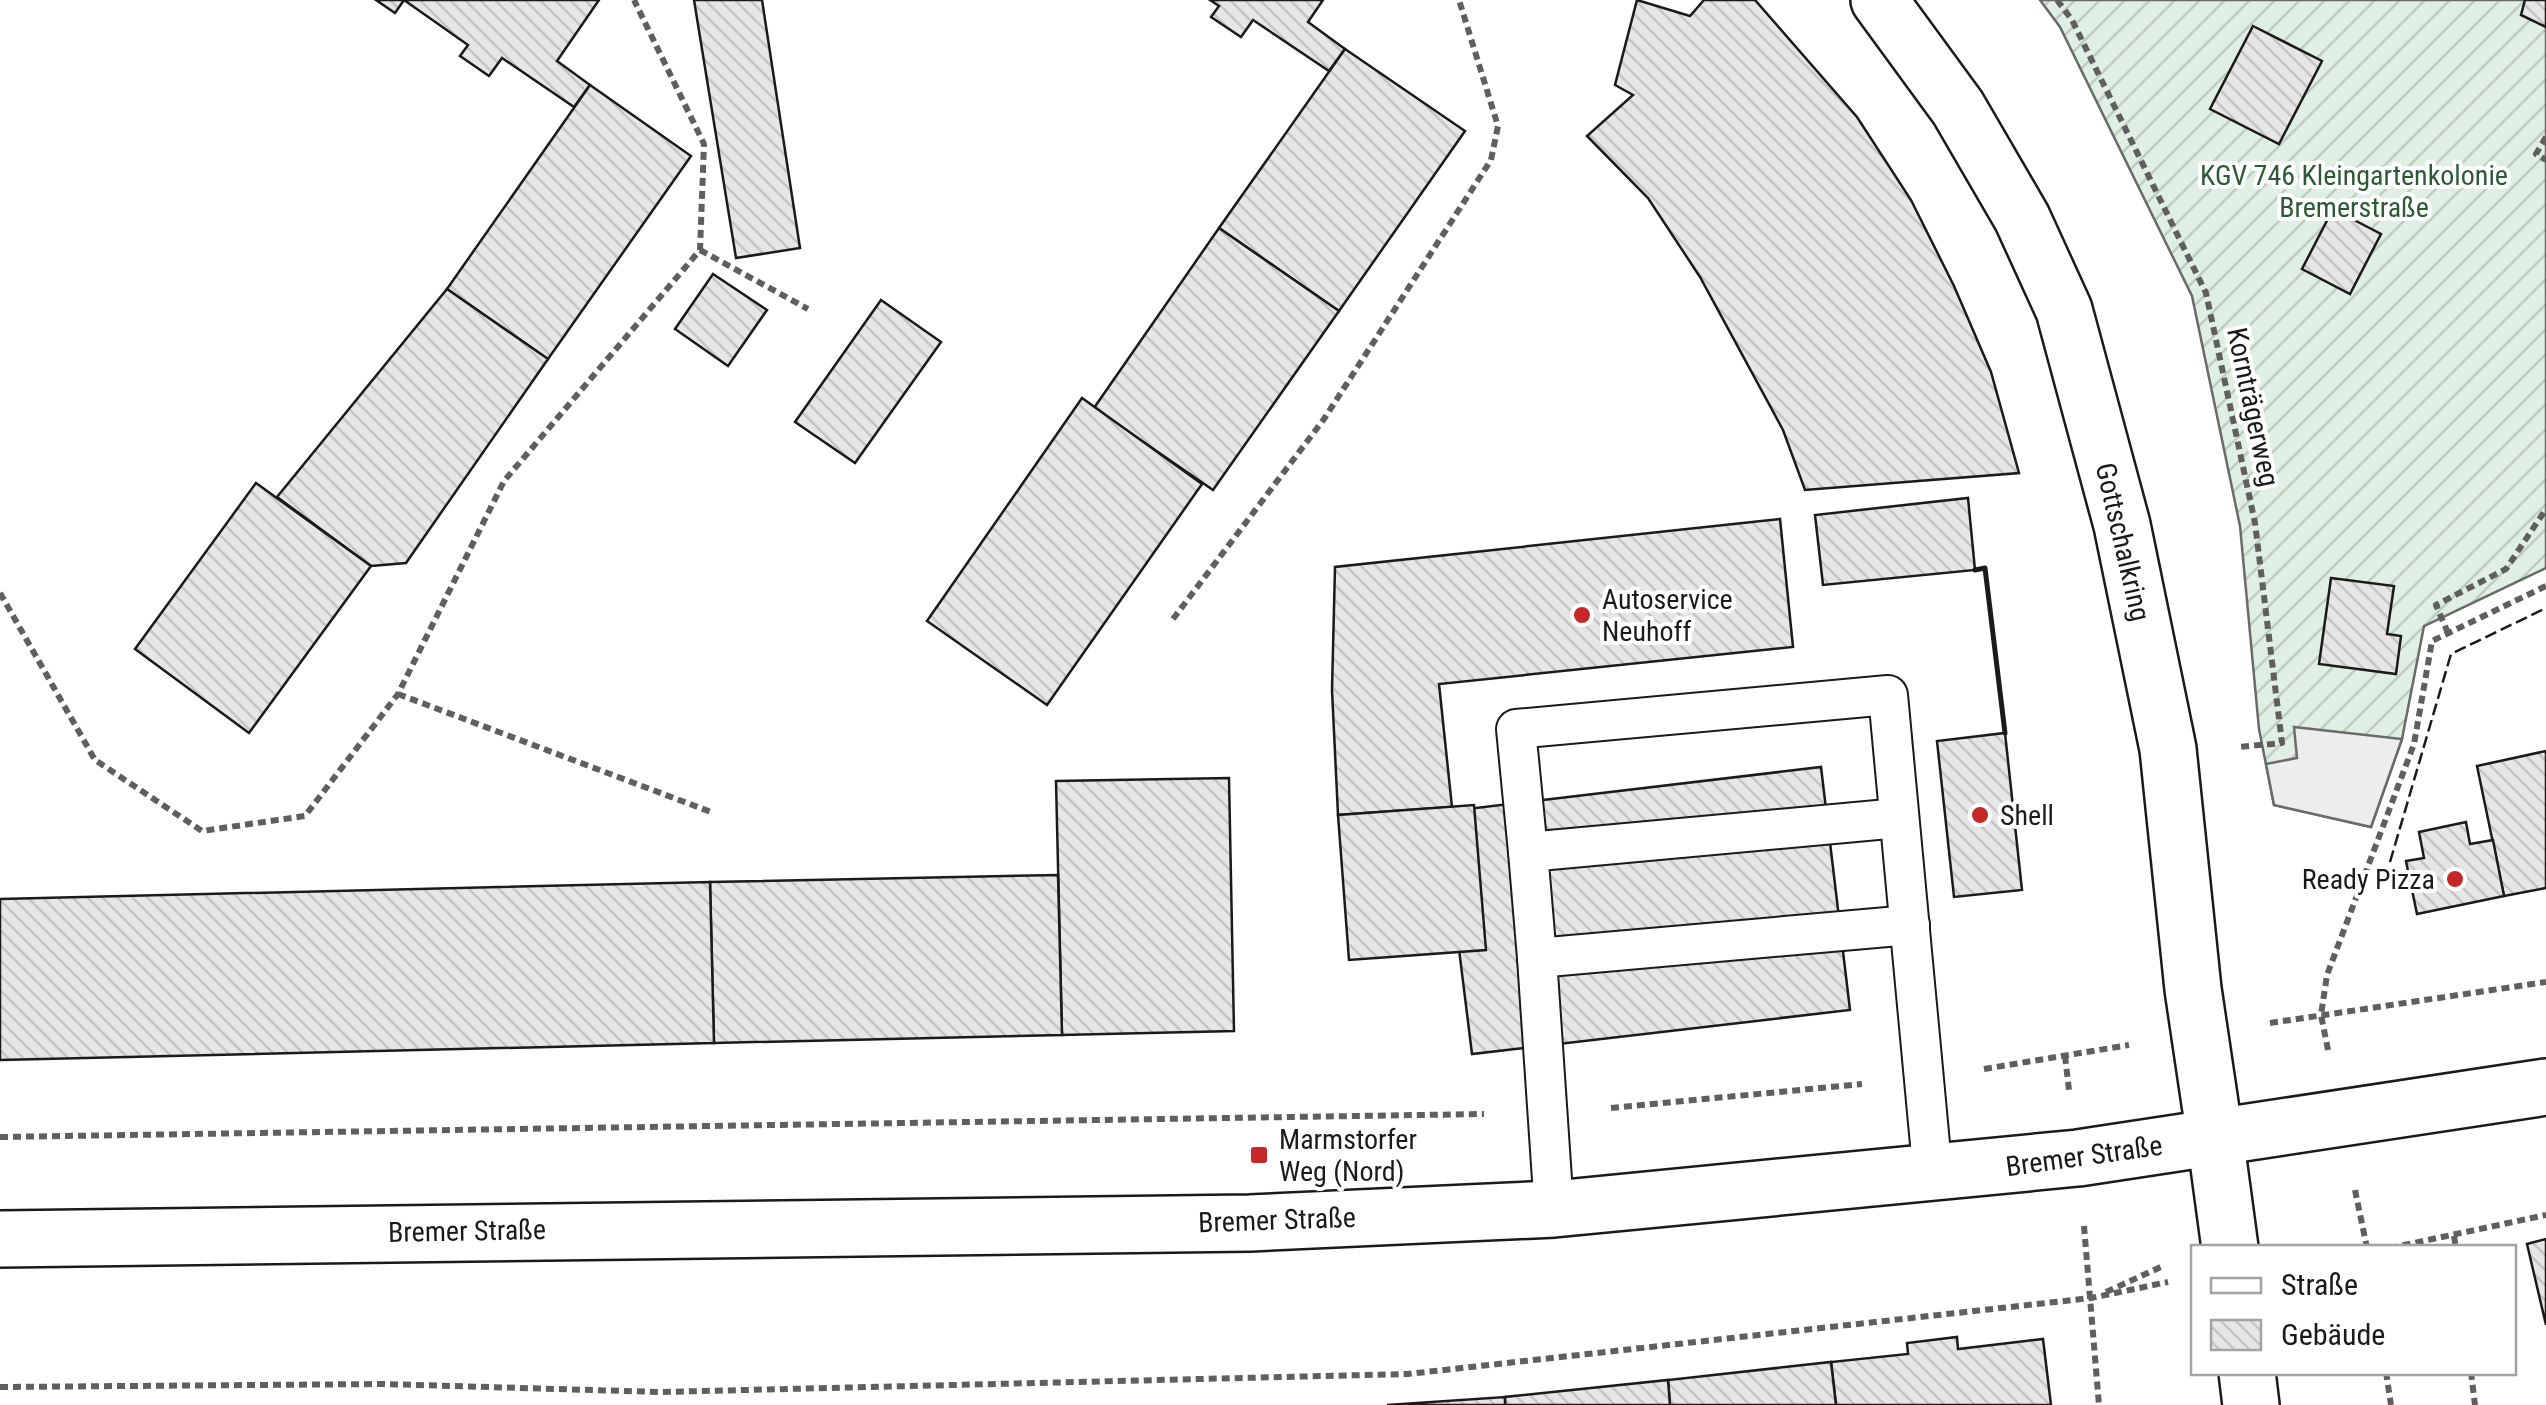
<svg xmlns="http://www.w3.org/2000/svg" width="2546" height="1405" viewBox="0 0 2546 1405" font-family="'Roboto Condensed',sans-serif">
<defs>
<pattern id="garden-furrows" width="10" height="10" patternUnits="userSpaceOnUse" patternTransform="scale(2.5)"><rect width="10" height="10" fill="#e0efe3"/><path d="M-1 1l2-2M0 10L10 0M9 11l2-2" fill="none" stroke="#c0ccc2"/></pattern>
<pattern id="building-back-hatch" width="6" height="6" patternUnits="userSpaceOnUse" patternTransform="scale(2.5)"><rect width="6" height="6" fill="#e6e6e6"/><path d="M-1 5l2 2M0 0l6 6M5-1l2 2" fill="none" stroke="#c5c5c5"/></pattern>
</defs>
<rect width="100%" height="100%" fill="#fff"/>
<polygon fill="url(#garden-furrows)" stroke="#6a6a6a" stroke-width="2.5" points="2040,0 2546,0 2546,568 2424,626 2402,739 2371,827 2274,805 2259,729 2240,526 2192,296 2060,27"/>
<polygon fill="#ededed" stroke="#6a6a6a" stroke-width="2.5" points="2294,727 2402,739 2371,827 2274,805 2266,764 2297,758"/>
<g fill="url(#building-back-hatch)" stroke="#1a1a1a" stroke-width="2.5">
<polygon points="376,0 599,0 557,61 590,85 574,107 502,58 489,76 460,56 468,45 404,0 395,13"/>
<polygon points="694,0 762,0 800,248 736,258"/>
<polygon points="1210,0 1323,0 1308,22 1345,49 1329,71 1253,20 1241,37 1211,17 1219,6"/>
<polygon points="1637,0 1690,16 1704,0 1755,0 1857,117 1911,200 1954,286 1991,372 2019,473 1805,490 1783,430 1700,277 1648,198 1587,136 1633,95 1615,85"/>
<polygon points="2525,0 2546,0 2546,27 2521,15"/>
<polygon points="2253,26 2322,61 2279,144 2210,109"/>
<polygon points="1345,49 1465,131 1339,311 1219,228"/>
<polygon points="590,85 691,156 548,359 447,289"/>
<polygon points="2333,209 2381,234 2350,294 2302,269"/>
<polygon points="1219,228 1339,311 1213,490 1094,408"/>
<polygon points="713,274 767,310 728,366 675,329"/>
<polygon points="447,289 548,359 406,563 371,566 277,497"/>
<polygon points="881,300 941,342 855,463 795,422"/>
<polygon points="1082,398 1202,484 1047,705 927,621"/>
<polygon points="256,483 371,566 249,733 135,649"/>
<polygon points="1968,498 1975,570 1823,585 1815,515"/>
<polygon points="1780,519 1793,647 1439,684 1452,807 1338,815 1332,690 1335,567"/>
<polygon points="2331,578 2394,586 2387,634 2401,636 2396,674 2319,664"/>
<polygon points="2005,733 2022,890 1954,897 1937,741"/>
<polygon points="2546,751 2546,888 2504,896 2477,766"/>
<polygon points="1821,767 1850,1010 1472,1054 1442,812"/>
<polygon points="1229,778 1234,1031 1062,1035 1056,781"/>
<polygon points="1474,805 1486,950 1349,960 1338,815"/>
<polygon points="2466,822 2470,844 2493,840 2504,896 2417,914 2406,861 2424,858 2419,832"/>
<polygon points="1058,875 1062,1035 714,1043 710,882"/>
<polygon points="710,882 714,1043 0,1060 0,899"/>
<polygon points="2546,1239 2546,1325 2527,1244"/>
<polygon points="1957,1337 1958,1349 2043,1339 2051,1405 1836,1405 1831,1362 1908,1354 1907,1343"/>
<polygon points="1831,1362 1836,1405 1670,1405 1668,1380"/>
<polygon points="1668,1380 1670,1405 1505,1405 1505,1397"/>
<polygon points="1505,1397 1505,1405 1387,1405"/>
</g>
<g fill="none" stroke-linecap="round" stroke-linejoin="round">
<g stroke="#1a1a1a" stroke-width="42">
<g id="service">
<polyline points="1528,852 1516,729 1888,695 1933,1176"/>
<polyline points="1537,958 1528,852 1899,818"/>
<polyline points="1554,1209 1537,958 1910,925"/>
</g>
</g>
<g stroke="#1a1a1a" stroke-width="60">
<polyline id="minor" points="1879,0 1958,108 2022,218 2064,310 2122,525 2168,749 2193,989 2215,1137"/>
</g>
<g stroke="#1a1a1a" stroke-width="60">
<g id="tertiary">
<polyline points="2215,1137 2230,1248"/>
<polyline points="2247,1372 2251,1405"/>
</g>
</g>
<g stroke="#1a1a1a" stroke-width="60">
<polyline id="secondary" points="0,1239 1250,1223 1554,1209 2078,1158 2546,1087"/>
</g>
<g stroke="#5f5f5f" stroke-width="6" stroke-dasharray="8 5" stroke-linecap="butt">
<polyline points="2057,0 2072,20 2206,293 2255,523 2282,743 2239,747"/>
<polyline points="2546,137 2536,154 2546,160"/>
<polyline points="700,250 808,309"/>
<polyline points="0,593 95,760 202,831 305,816 398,694 504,481 700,250 704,144 634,0"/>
<polyline points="1173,619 1324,419 1491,160 1498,126 1459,0"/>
<polyline points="2448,633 2436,605 2506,569 2546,509"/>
<polyline points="398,694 711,812"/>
<polyline points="2270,1023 2546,982"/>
<polyline points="2328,1050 2321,1015 2327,975 2414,744 2432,641 2546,586"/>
<polyline points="2065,1056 2069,1090"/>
<polyline points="1984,1069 2129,1045"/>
<polyline points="1611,1108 1862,1084"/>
<polyline points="0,1137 1484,1114"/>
<polyline points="2355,1190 2367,1248"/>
<polyline points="2084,1226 2099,1405"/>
<polyline points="2454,1236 2456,1248"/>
<polyline points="2390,1248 2546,1215"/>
<polyline points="2106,1292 2163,1266"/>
<polyline points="2386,1372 2391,1405"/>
<polyline points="2471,1372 2475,1405"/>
<polyline points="0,1387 383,1384 662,1392 1408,1374 2091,1298 2168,1282"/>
</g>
<use href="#service" stroke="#fff" stroke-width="38"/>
<use href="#minor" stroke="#fff" stroke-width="55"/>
<use href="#tertiary" stroke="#fff" stroke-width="55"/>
<use href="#secondary" stroke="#fff" stroke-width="55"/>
<polyline stroke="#1a1a1a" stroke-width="2.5" stroke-dasharray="12 5" stroke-linecap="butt" points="2390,862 2451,654 2546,608"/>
<polyline stroke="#1a1a1a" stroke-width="5" points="1975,570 1985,568 2005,733"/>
</g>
<g fill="#c62828" stroke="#fff" stroke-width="4">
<circle cx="1582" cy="615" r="10"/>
<circle cx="1980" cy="815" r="10"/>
<circle cx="2455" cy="879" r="10"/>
<rect x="1249" y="1145" width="20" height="20" rx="5"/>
</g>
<g text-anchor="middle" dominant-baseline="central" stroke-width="8" stroke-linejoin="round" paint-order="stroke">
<g font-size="28" fill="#2b5a34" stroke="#fff">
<text x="2354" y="175">KGV 746 Kleingartenkolonie<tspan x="2354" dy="32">Bremerstraße</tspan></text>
</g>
<g font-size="28" fill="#1a1a1a" stroke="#fff">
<text transform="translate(2253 407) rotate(78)">Kornträgerweg</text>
<text transform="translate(2123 542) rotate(77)">Gottschalkring</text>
<text transform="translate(2084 1156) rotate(-8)">Bremer Straße</text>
<text transform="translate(1277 1220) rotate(-2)">Bremer Straße</text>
<text transform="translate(467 1231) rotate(-1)">Bremer Straße</text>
</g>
<g font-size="28" fill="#1a1a1a" stroke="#fff" text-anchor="start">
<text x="1602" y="599">Autoservice<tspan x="1602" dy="32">Neuhoff</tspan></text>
<text x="2000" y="815">Shell</text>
<text x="2435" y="879" text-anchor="end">Ready Pizza</text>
<text x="1279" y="1139">Marmstorfer<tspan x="1279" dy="32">Weg (Nord)</tspan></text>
</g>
</g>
<rect x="2191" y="1245" width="325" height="130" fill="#ffffff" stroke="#a3a3a3" stroke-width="2.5"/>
<rect x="2211" y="1278" width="50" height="15" fill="#ffffff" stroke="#a3a3a3" stroke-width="2.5"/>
<text x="2281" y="1295" font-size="30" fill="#1a1a1a">Straße</text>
<rect x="2211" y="1320" width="50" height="30" fill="url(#building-back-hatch)" stroke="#a3a3a3" stroke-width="2.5"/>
<text x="2281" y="1345" font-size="30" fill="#1a1a1a">Gebäude</text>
</svg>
